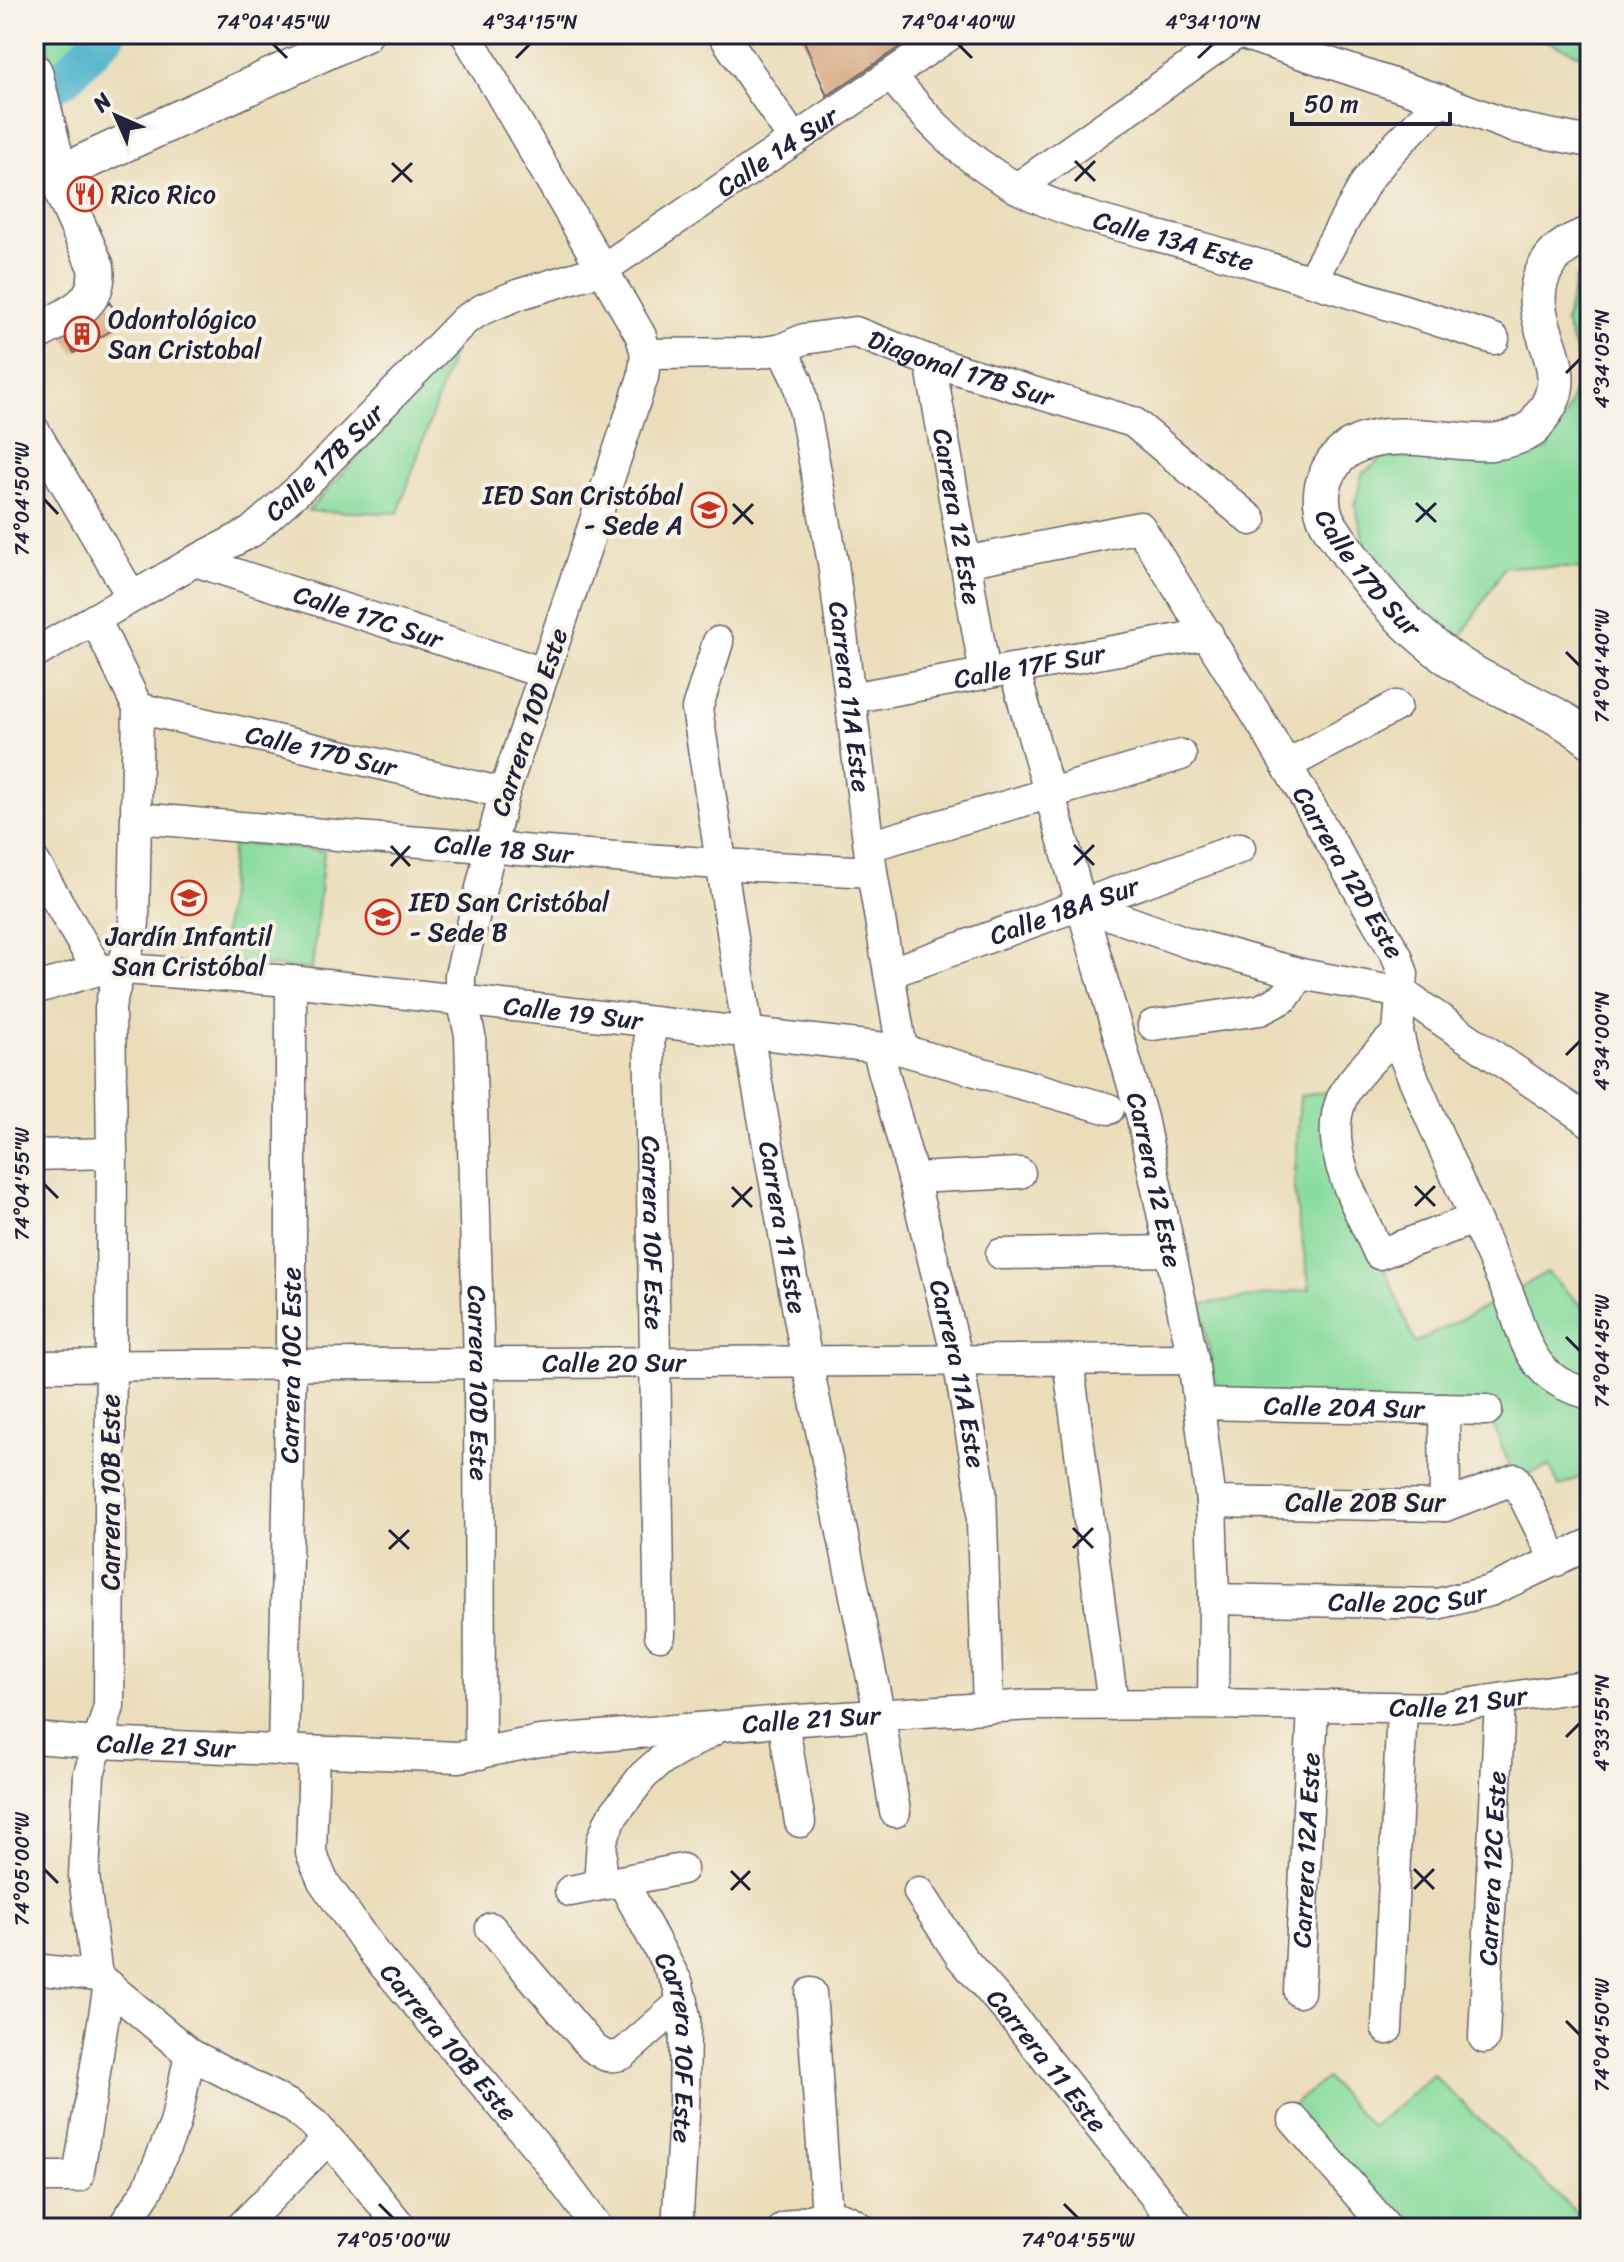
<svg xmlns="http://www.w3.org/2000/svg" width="1624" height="2262" viewBox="0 0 1624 2262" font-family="Sriracha,sans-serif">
<rect width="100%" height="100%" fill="#f7f3e8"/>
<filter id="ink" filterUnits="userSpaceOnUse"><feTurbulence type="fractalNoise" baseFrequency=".0125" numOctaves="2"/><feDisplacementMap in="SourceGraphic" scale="16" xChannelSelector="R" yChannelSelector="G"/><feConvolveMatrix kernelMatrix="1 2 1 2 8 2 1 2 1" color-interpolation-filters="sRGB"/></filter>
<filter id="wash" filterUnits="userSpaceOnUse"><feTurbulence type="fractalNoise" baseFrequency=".006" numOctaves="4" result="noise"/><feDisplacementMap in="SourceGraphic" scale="32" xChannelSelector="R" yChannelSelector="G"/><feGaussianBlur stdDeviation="1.8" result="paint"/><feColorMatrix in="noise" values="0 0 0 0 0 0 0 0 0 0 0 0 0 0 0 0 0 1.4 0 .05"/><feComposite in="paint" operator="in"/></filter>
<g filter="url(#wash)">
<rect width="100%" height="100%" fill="#ebddba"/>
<g fill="#87db9d" stroke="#547e6c" stroke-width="2">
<polygon points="46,34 119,34 90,68 57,90"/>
<polygon points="1519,34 1590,34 1590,59 1535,36"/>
<polygon points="1576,278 1590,282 1590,569 1505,566 1458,642 1395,587 1364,541 1355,505 1362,474 1383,458 1422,456 1518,459 1548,449 1567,412 1582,369 1565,323"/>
<polygon points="454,351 398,513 308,511"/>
<polygon points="233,842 324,851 312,970 221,962"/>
<polygon points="1347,1089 1337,1113 1379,1254 1415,1343 1509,1295 1547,1272 1590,1314 1590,1489 1582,1476 1559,1487 1550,1466 1515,1479 1487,1410 1216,1393 1201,1304 1310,1289 1294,1190 1300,1096"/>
<polygon points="1433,2075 1590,2226 1590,2228 1387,2228 1286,2111 1326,2078 1372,2127"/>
</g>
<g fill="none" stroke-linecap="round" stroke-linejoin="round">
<polyline stroke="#4fb4cd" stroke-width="38" points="34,93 64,78 107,34"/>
</g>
<g id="blocks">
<g fill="#d6a67f">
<polygon points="801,34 919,34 827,96"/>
<polygon points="110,303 122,324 74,353 61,332"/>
</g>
</g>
</g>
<g filter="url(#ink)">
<use href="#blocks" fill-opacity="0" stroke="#686367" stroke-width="2"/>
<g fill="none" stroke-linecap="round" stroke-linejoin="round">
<g stroke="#686367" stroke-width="33">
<g id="minor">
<path id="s1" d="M466 34 641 336 646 354 643 377 504 793 460 975V989L470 1035 479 1364 480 1754"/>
<polyline points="723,34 794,140"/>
<polyline points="1243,34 1441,100 1513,127 1590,142"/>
<path id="s2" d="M891 75C925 118 963 158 1012 185 1069 217 1140 230 1203 248 1301 277 1397 307 1494 339"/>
<polyline points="1017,188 1236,34"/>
<polyline points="1312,279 1367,180 1391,151 1441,100"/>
<path id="s3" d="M782 349 798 382 806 418 833 563 872 872 902 1050"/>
<path id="s4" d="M646 354 758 353 782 349 804 339 855 332 930 361 1133 422 1251 520"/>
<path id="s5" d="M930 361 985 674"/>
<polyline points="34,430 132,597"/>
<path id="s6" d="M195 561 544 673"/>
<path id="s7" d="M965 562 1140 527 1266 730 1397 956 1403 974 1398 1032 1403 1054C1437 1133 1471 1212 1507 1290 1518 1316 1523 1348 1542 1368 1555 1383 1572 1389 1590 1394"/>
<path d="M95 619 138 708 134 923C130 953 115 978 110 1008L112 1153 109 1706 89 1774 84 1876 97 1976"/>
<path id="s8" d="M718 642 697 709 748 1033 807 1362 880 1717 895 1812"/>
<path id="s9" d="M34 654 195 561 251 532 307 482 465 320 483 309 520 294 603 269 951 34"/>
<path id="s10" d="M1014 669 1142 1118 1193 1359 1211 1502 1214 1599 1213 1704"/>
<path id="s11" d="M850 698 1208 634"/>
<path id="s12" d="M138 708 504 793"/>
<polyline points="1287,765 1396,706"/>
<path id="s13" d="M137 818C382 839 626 861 872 872"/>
<polyline points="869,846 1181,755"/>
<polyline points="34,861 98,970"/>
<polyline points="1082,905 1189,943 1301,974 1402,993 1590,1122"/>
<path id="s14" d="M889 973 1240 848"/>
<path id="s15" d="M34 989 98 970 124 969 291 981 902 1050 1109 1109"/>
<path id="s16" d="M649 1023 660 1635"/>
<polyline points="1153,1025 1260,1010 1285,997 1301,974"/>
<path d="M1398 1032C1381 1051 1358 1070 1345 1092 1317 1143 1359 1207 1379 1254L1474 1219"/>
<path id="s17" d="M877 1048 913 1178 958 1361 981 1491 988 1708"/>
<polyline points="34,1155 112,1153"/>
<polyline points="913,1178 1020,1173"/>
<polyline points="1001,1254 1170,1251"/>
<polyline points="1068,1360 1113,1705"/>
<path id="s18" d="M34 1366 1193 1359"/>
<path id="s19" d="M1200 1404 1487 1410"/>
<polyline points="1444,1409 1445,1506"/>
<polyline points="1211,1502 1445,1506 1515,1479 1556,1561"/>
<path id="s20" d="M1214 1599 1437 1604 1490 1591 1590 1544"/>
<polyline points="783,1721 800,1822"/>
<path id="s21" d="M34 1738 98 1743 459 1757 540 1741 783 1721 1031 1705 1213 1704 1441 1708 1590 1685"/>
<path id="s22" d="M283 1751 291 1364V981"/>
<path id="s23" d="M314 1752 311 1853 323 1881 374 1953 542 2153 598 2228"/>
<path id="s24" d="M622 1881 678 1984 685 2017 684 2115 677 2228"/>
<polyline points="599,1885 602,1840 611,1818 643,1776 660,1761 712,1731"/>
<polyline points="570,1891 682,1869"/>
<path id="s25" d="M919 1892 961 1957 1013 2017 1180 2228"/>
<path d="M491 1928 592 2047C603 2056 609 2059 623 2054L683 2001"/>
<polyline points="34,1969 97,1976 190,2054 291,2106 314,2124 338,2150 402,2228"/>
<path id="s26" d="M1299 1992 1313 1707"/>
<polyline points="811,1993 827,2215"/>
<polyline points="1387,2029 1402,1708"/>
<path id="s27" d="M1484 2038 1500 1700"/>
<polyline points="1294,2120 1387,2228"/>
<polyline points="34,2177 78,2177 109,1985"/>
<polyline points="122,2228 148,2189 175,2124 190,2054"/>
<polyline points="240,2228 328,2139"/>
<path d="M784 2228C813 2219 834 2206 860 2228"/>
</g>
</g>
<g stroke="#686367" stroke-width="39">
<g id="major">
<path d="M34 72 65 197 96 267C101 307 63 317 34 334"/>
<polyline points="60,173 364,34"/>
<path id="s28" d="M1590 235C1570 241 1553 252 1544 271 1518 323 1582 366 1542 415 1539 419 1536 426 1532 429 1521 436 1504 441 1491 442 1440 445 1352 413 1326 477 1319 494 1321 513 1331 528 1372 590 1414 640 1479 677 1516 697 1558 713 1590 739"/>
</g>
</g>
<use href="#minor" stroke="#fff" stroke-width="30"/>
<use href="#major" stroke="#fff" stroke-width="36"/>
</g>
</g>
<path fill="none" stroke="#22223b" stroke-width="3" d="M273 44 287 58M958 44 972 58M516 58 530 44M1198 58 1213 44M1075 161 1095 181M392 163 412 182M1075 181 1095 161M392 182 412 163M1566 373 1580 359M44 499 58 514M1416 503 1436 522M733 504 753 524M1416 522 1436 503M733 524 753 504M1566 652 1580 666M1074 845 1094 865M391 846 410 866M1074 865 1094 845M391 866 410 846M1566 1055 1580 1041M44 1184 58 1198M1415 1186 1435 1206M732 1187 752 1207M1415 1206 1435 1186M732 1207 752 1187M1566 1337 1580 1351M1073 1528 1093 1548M389 1530 409 1549M1073 1548 1093 1528M389 1549 409 1530M1566 1737 1580 1723M44 1869 58 1883M1414 1869 1434 1889M731 1871 750 1890M1414 1889 1434 1869M731 1890 750 1871M1566 2021 1580 2035M379 2204 393 2218M1064 2204 1078 2218"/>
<defs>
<g id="restaurant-ring" transform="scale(1.8)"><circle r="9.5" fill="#f7f3e8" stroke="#c8321e" stroke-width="1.5"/><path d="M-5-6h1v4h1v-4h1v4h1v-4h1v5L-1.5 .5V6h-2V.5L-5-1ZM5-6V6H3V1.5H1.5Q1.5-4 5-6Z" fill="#c8321e"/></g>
<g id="building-ring" transform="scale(1.8)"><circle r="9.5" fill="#f7f3e8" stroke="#c8321e" stroke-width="1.5"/><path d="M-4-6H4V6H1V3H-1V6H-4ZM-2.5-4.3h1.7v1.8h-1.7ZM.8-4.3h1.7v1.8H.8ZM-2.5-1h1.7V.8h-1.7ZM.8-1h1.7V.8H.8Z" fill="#c8321e"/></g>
<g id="school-ring" transform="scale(1.8)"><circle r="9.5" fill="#f7f3e8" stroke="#c8321e" stroke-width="1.5"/><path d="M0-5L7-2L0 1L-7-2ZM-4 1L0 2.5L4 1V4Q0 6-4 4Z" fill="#c8321e"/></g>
</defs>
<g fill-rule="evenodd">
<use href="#restaurant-ring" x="85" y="194"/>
<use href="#building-ring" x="82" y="334"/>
<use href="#school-ring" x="709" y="510"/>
<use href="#school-ring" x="189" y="898"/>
<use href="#school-ring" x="383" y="917"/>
</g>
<g text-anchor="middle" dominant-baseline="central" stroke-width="8" stroke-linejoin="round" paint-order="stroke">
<g font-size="26" fill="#22223b" stroke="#f7f3e8">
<text stroke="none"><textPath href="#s9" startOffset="908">Calle 14 Sur</textPath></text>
<text stroke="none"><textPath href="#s2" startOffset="336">Calle 13A Este</textPath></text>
<text stroke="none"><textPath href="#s4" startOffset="324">Diagonal 17B Sur</textPath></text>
<text stroke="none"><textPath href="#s9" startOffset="350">Calle 17B Sur</textPath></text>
<text stroke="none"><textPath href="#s5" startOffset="158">Carrera 12 Este</textPath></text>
<text stroke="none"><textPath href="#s28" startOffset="564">Calle 17D Sur</textPath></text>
<text stroke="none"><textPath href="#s6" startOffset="182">Calle 17C Sur</textPath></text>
<text stroke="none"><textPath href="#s11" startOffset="182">Calle 17F Sur</textPath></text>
<text stroke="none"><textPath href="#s3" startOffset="356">Carrera 11A Este</textPath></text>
<text transform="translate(529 722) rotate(-72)">Carrera 10D Este</text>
<text stroke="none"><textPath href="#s12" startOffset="188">Calle 17D Sur</textPath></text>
<text stroke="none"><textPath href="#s13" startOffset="368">Calle 18 Sur</textPath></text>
<text stroke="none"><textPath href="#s7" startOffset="582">Carrera 12D Este</textPath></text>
<text stroke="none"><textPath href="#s14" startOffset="186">Calle 18A Sur</textPath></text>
<text stroke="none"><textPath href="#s15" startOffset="544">Calle 19 Sur</textPath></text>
<text stroke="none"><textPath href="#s10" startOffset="530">Carrera 12 Este</textPath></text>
<text stroke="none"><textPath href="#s8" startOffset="596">Carrera 11 Este</textPath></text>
<text stroke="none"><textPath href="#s16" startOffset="210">Carrera 10F Este</textPath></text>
<text stroke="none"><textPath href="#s18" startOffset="580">Calle 20 Sur</textPath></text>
<text stroke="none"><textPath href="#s22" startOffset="386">Carrera 10C Este</textPath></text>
<text stroke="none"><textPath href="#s17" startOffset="336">Carrera 11A Este</textPath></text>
<text stroke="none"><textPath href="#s1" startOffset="1426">Carrera 10D Este</textPath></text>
<text stroke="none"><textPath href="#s19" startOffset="144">Calle 20A Sur</textPath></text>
<text transform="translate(110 1492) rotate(-90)">Carrera 10B Este</text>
<text x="1365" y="1502">Calle 20B Sur</text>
<text stroke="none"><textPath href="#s20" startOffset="194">Calle 20C Sur</textPath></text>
<text stroke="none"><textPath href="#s21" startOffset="1428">Calle 21 Sur</textPath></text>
<text stroke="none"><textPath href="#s21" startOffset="780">Calle 21 Sur</textPath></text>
<text stroke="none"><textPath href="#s21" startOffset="132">Calle 21 Sur</textPath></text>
<text stroke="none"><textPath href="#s26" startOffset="142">Carrera 12A Este</textPath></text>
<text stroke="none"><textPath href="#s27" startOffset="170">Carrera 12C Este</textPath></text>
<text stroke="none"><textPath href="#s23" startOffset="336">Carrera 10B Este</textPath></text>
<text stroke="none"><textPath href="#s24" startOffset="180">Carrera 10F Este</textPath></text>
<text stroke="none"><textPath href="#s25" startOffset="212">Carrera 11 Este</textPath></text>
</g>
<g font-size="26" fill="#22223b" stroke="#f7f3e8" text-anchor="start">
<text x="111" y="194">Rico Rico</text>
<text x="108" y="319">Odontológico<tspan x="108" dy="30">San Cristobal</tspan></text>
<text x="683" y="495" text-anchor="end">IED San Cristóbal<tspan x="683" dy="30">- Sede A</tspan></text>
<text x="409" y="902">IED San Cristóbal<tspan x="409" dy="30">- Sede B</tspan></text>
<text x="189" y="936" text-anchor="middle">Jardín Infantil<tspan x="189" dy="30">San Cristóbal</tspan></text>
</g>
</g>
<rect width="1624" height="2262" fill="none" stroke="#f7f3e8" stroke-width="88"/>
<g transform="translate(116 116) rotate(315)" stroke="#f7f3e8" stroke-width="6" paint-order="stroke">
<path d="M0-6L14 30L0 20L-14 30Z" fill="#22223b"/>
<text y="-12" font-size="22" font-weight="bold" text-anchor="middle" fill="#22223b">N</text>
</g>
<path d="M1292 112v12h158v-12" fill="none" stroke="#22223b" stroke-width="4"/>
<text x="1304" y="112" font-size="24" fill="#22223b" stroke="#f7f3e8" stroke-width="6" paint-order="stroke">50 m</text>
<rect x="44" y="44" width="1536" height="2174" fill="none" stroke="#22223b" stroke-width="3"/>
<g font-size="20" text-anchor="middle" fill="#22223b">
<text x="273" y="29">74°04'45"W</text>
<text x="530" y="29">4°34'15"N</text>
<text x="958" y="29">74°04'40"W</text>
<text x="1213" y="29">4°34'10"N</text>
<text transform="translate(1602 359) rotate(-90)" y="7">4°34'05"N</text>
<text transform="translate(22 499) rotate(-90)" y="7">74°04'50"W</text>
<text transform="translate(1602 666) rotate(-90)" y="7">74°04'40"W</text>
<text transform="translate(1602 1041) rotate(-90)" y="7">4°34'00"N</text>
<text transform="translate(22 1184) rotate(-90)" y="7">74°04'55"W</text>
<text transform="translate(1602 1351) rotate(-90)" y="7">74°04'45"W</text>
<text transform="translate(1602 1723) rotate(-90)" y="7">4°33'55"N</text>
<text transform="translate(22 1869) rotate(-90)" y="7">74°05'00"W</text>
<text transform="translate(1602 2035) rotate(-90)" y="7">74°04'50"W</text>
<text x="393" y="2247">74°05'00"W</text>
<text x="1078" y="2247">74°04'55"W</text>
</g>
</svg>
